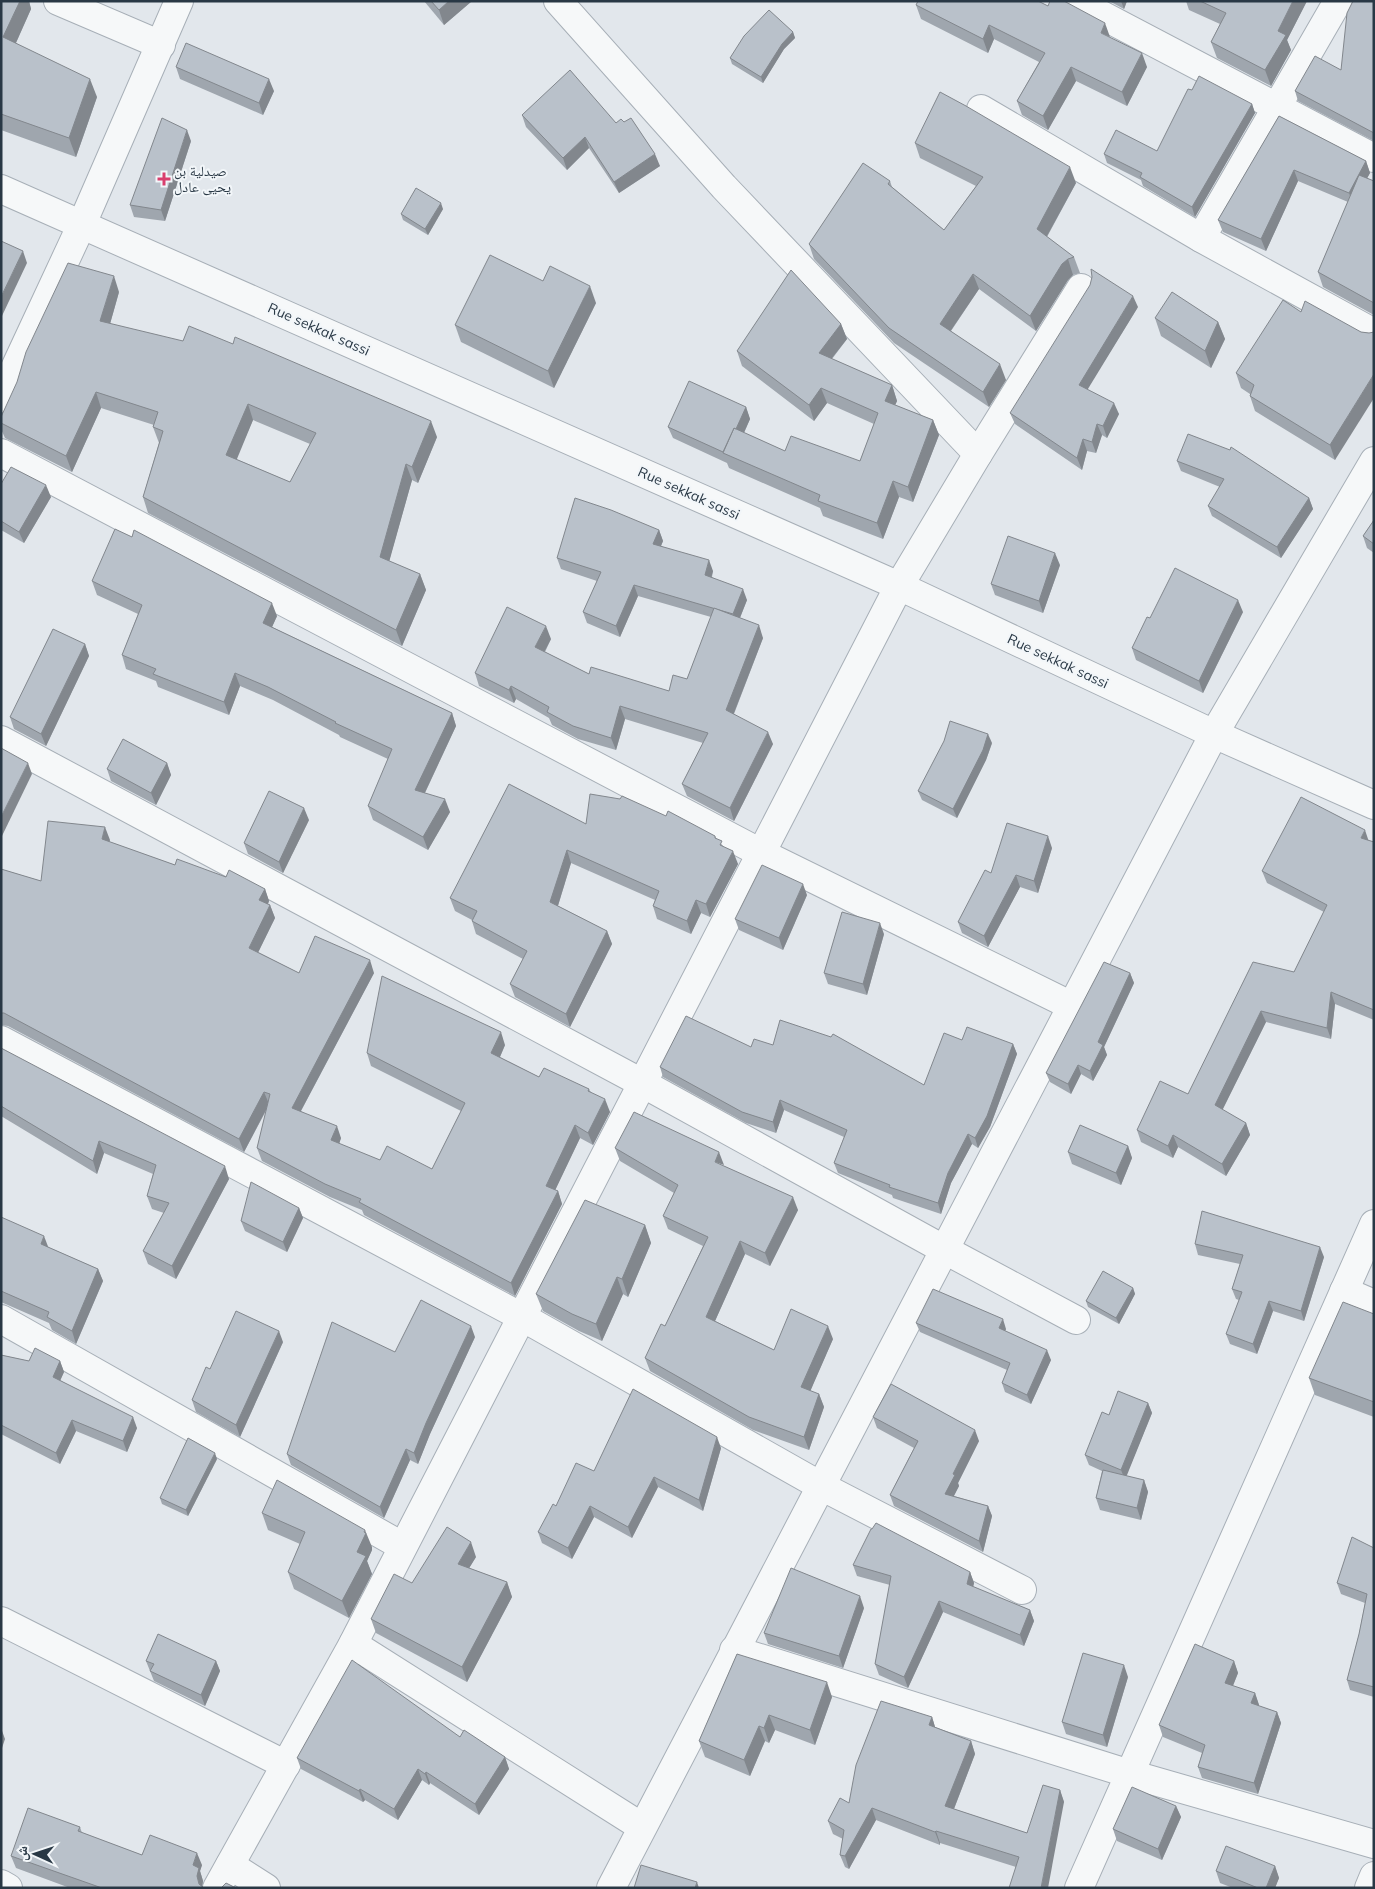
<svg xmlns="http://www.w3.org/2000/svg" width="1375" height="1889" viewBox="0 0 1375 1889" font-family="Mulish,'Noto Naskh Arabic',sans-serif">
<rect width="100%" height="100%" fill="#e2e7ec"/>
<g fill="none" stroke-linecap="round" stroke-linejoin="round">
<g stroke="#a7afb7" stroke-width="30">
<g id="minor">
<polyline points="58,1 161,45"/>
<polyline points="1075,1 1374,158"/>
<polyline points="981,109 1201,238 1374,333"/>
<polyline points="1201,238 1338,1"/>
<polyline points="1,398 82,224 179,1"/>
<polyline points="1,453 761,853 1072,1006"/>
<polyline points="978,454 1081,288"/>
<polyline points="1,740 642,1083 945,1250 1076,1320"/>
<polyline points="1,1040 522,1317 821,1486 1022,1590"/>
<polyline points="1344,1291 1374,1304"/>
<polyline points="1,1319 402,1546"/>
<polyline points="1,1621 286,1765"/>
<polyline points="353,1644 642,1827"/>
<polyline points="734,1650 1130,1774 1374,1844"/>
<polyline points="230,1865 266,1888"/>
<polyline points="1,1884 8,1888"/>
<polyline points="217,1888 353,1644 899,586 978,454 724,187 558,1"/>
<polyline points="611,1888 1214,734 1374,461"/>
<polyline points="1079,1888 1374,1224"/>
<polyline points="1369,1888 1374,1876"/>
</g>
</g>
<g stroke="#a7afb7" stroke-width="30">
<polyline id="tertiary" points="1,189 899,586 1214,734 1374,805"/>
</g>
<use href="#minor" stroke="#f6f8f9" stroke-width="28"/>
<use href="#tertiary" stroke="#f6f8f9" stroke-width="28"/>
</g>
<g fill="#9fa6ae" fill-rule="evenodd">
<polygon points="1,1 29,1 31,9 16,43 97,97 76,157 1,130"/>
<polygon points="424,1 472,1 444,25"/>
<polygon points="1109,1 1127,1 1124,9"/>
<polygon points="1186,1 1307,1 1287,40 1291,50 1271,86 1217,58 1211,42 1220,24 1189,10"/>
<polygon points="1374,1 1374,141 1298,101 1295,91 1341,70"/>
<polygon points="916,5 1110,38 1147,67 1127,106 1076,81 1048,130 1022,115 1017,101 1039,62 994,39 988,53 921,19"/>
<polygon points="793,32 795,38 784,49 763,83 732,64 730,58"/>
<polygon points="176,67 274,91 263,115 180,79"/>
<polygon points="1192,90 1252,104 1255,113 1195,217 1143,186 1141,180 1107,163 1104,154 1157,151"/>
<polygon points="522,115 616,123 660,166 619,193 589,148 567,170 526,127"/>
<polygon points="1279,116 1366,161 1370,173 1367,178 1374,181 1374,315 1323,287 1318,272 1348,202 1298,181 1266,251 1223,232 1218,220"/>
<polygon points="191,141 165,221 134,217 130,205"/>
<polygon points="915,143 1076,183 1047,237 1074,257 1080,273 1073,275 1068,280 1036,331 979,289 951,331 1006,380 989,407 894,343 814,259 809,244 890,181 892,187 944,230 976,186 920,158"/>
<polygon points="443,209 428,235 403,220 401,214"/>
<polygon points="543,281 596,303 554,388 461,342 455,325"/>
<path d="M119 292 110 324 437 437 418 483 412 480 389 561 420 574 426 590 402 646 148 513 143 497 159 443 153 427 154 425 101 408 72 472 5 438 1 429V417ZM253 420 310 444 290 482 236 459Z"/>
<polygon points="1138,307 1087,389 1119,414 1107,438 1102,435 1096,453 1087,451 1082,470 1015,424 1010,413"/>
<polygon points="1301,312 1361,332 1369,333 1335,460 1255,411 1250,396 1250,394 1241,388 1236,373"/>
<polygon points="1155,318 1218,322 1225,339 1211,368 1161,336"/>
<polygon points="841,324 847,339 832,359 892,385 897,401 895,405 933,420 939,435 913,502 899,497 883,539 823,516 820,508 729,468 727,463 673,438 668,427 746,407 750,419 744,433 785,451 860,461 874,424 827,403 814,421 742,366 737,351"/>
<polygon points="1177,461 1309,498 1313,509 1281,558 1212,516 1208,506 1220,487 1181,471"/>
<polygon points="1,484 51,497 24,543 1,530"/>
<polygon points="1374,520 1374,553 1367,548 1363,536"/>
<polygon points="659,530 663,541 661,546 713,571 712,577 747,600 740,618 763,638 734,714 773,744 734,821 687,796 682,784 703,743 625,719 616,750 578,739 552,725 549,718 516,699 514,703 479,686 475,673 551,639 545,652 589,674 669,691 687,679 711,617 638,596 620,637 587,623 583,612 597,581 561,569 557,558"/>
<polygon points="1060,565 1043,613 995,595 991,584"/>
<polygon points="92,581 277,616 272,627 452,713 456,726 425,793 450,812 428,850 373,820 368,806 388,759 340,737 339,735 273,700 240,686 229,715 158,687 156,681 126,669 122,655 138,614 97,595"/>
<polygon points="1243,612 1203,693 1136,660 1132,648 1150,618"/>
<polygon points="85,644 89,656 46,746 14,729 10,717"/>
<polygon points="992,743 986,760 957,818 922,800 918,791"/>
<polygon points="167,763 171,775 156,805 111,781 107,769"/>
<polygon points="666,816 715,836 716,838 724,847 738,864 710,917 701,913 691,934 657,919 653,906 655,900 571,863 558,906 607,931 612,944 570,1027 515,997 510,984 523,959 476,934 472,921 472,920 455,911 450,898 586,824"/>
<polygon points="309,820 283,873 248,854 244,843"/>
<polygon points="110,840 109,842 175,865 226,877 265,889 269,901 268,904 270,905 275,918 258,952 299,973 374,973 301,1111 341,1138 339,1144 380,1160 432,1169 461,1111 371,1066 367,1053 505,1045 500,1057 539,1077 589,1089 590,1091 610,1112 593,1145 580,1138 555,1190 558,1191 562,1204 515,1296 364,1215 362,1210 330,1197 262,1161 257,1148 267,1109 244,1152 8,1026 1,1025 1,869 41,881"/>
<polygon points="1368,840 1374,842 1374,1020 1335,1004 1331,1039 1266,1022 1222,1110 1246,1123 1250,1135 1226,1176 1178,1147 1173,1158 1141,1142 1137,1130 1188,1094 1294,972 1324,912 1267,883 1262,871"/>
<polygon points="1052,848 1038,893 1020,887 988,947 962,933 958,922 991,873"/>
<polygon points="807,895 783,950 739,930 735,919"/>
<polygon points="884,934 867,995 828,984 824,973"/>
<polygon points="1130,973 1134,983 1104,1047 1107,1055 1093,1081 1081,1074 1071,1094 1050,1082 1046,1073"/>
<polygon points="962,1040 1013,1044 1017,1054 990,1127 978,1148 972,1144 951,1183 941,1214 893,1198 892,1195 838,1173 834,1163 844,1137 784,1110 776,1133 746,1123 663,1077 660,1067 751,1047 773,1045 924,1085"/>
<polygon points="1,1048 229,1179 176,1279 148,1264 143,1251 164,1213 152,1209 147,1196 153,1174 104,1153 97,1174 1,1116"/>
<polygon points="1128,1146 1132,1158 1121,1185 1072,1164 1068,1152"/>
<polygon points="615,1148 724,1166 798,1210 770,1266 745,1254 715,1321 774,1350 833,1339 810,1391 819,1394 824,1407 809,1450 753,1430 650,1371 645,1358 665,1326 703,1246 668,1229 663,1216 674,1193 620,1161"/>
<polygon points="299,1208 303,1218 287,1252 245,1231 241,1221"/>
<polygon points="1,1217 48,1247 98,1269 103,1281 76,1344 52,1330 49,1323 1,1302"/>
<polygon points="645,1225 651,1243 628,1297 623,1294 602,1341 579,1331 543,1311 536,1294"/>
<polygon points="1195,1244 1324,1257 1304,1321 1273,1311 1257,1354 1230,1344 1226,1334 1239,1300 1236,1299 1232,1289 1240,1264 1198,1255"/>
<polygon points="1133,1288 1135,1294 1119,1324 1088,1307 1086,1301"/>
<polygon points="1374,1314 1374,1417 1315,1395 1309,1378"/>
<polygon points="916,1323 1006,1329 1005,1331 1051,1360 1031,1404 1005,1392 1002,1383 1007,1370 920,1332"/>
<polygon points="475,1337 430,1434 418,1464 410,1460 384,1518 291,1465 287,1454 395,1352"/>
<polygon points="283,1342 240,1437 196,1412 192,1400 210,1369"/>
<polygon points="1,1355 29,1361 60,1361 64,1372 60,1380 137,1428 127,1452 76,1431 60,1464 1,1434"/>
<polygon points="1148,1403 1152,1413 1126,1476 1144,1480 1148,1492 1141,1520 1100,1510 1096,1498 1102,1471 1089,1465 1085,1455 1109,1415"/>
<polygon points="873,1417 979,1441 958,1483 959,1486 954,1496 988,1506 992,1516 983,1552 894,1506 890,1495 914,1448 877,1428"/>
<polygon points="721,1448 703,1511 658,1487 632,1538 594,1517 572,1559 542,1543 538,1532 556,1506 594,1471"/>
<polygon points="217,1459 188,1516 162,1504 160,1498"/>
<polygon points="262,1513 372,1547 372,1550 367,1561 372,1574 349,1618 294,1589 288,1572 300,1544 268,1530"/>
<polygon points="1374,1548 1374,1697 1350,1690 1347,1680 1359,1634 1365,1603 1341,1594 1337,1583"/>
<polygon points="476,1557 469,1568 507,1582 512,1597 467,1682 376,1633 371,1619 412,1583"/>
<polygon points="853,1565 970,1572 974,1583 973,1587 1030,1610 1034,1621 1024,1646 943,1612 908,1688 879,1675 875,1664 890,1585 857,1576"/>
<polygon points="864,1608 843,1668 768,1644 764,1633"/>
<polygon points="737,1654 832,1697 815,1745 775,1730 769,1743 765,1741 750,1776 705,1757 699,1741"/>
<polygon points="146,1661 216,1661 220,1671 205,1706 154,1681"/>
<polygon points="1234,1661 1238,1673 1233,1686 1255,1693 1259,1705 1259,1706 1277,1712 1281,1723 1258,1794 1202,1778 1198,1767 1202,1753 1163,1737 1159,1725"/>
<polygon points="1128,1677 1107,1747 1066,1734 1062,1722"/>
<polygon points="932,1717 935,1727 971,1741 975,1754 954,1809 1027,1833 1060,1790 1064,1802 1016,1867 940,1843 940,1845 876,1820 849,1869 845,1867 840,1855 843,1839 833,1834 828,1821 849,1803"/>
<polygon points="460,1737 505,1757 509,1769 479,1815 430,1783 429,1785 422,1780 398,1820 365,1800 363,1802 301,1769 297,1758"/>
<polygon points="1176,1806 1181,1817 1162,1860 1117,1841 1113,1829"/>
<polygon points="80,1827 82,1833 142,1855 202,1865 200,1871 203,1881 202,1886 203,1888 70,1888 16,1868 11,1856"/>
<polygon points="1275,1866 1279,1878 1275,1888 1233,1888 1220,1883 1216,1871"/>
</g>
<g fill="#82878d">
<polygon points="20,1 29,1 31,9 10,56 3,37"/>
<polygon points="449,1 472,1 444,25 439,10"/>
<polygon points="1121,1 1127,1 1124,9"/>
<polygon points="1293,1 1307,1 1287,40 1291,50 1271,86 1265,70 1278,31"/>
<polygon points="1105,23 1110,37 1101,33"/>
<polygon points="989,25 994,39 988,53 983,39"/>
<polygon points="793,32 795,38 784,49 763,83 761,77 782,44"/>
<polygon points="1142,53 1147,67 1127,106 1122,92"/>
<polygon points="1071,67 1076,81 1048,130 1043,116"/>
<polygon points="90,79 97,97 76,157 69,138"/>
<polygon points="269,79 274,91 263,115 259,103"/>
<polygon points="1252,104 1255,113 1195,217 1192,207"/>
<polygon points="187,130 191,141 165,221 161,210"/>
<polygon points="585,137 589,148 567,170 563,158"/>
<polygon points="655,154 660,166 619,193 614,182"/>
<polygon points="1366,161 1370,173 1353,204 1349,193"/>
<polygon points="1070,167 1076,183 1042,245 1037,229"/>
<polygon points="1294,170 1298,181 1266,251 1261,239"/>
<polygon points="441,203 443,209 428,235 425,229"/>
<polygon points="23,251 27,263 1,318 1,297"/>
<polygon points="1068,259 1073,275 1068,280 1036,331 1030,316 1062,264"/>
<polygon points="973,274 979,289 945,339 940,324"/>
<polygon points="114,276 119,292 106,338 100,321"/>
<polygon points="590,286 596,303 554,388 548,371"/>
<polygon points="1133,296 1138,307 1083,397 1079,385"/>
<polygon points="1218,322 1225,339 1211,368 1205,351"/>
<polygon points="841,324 847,339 824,368 819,353"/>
<polygon points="1000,364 1006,380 989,407 983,392"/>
<polygon points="1374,374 1374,398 1335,460 1330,445"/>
<polygon points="892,385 897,401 890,416 885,401"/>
<polygon points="821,388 827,403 814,421 809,405"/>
<polygon points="96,392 101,408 72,472 66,456"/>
<polygon points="1114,403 1119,414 1107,438 1103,426"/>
<polygon points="248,404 253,420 232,471 226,455"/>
<polygon points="746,407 750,419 733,457 725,453"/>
<polygon points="933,420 939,435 913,502 908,487"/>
<polygon points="431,421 437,437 418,483 412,467"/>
<polygon points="1097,424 1102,435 1096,453 1092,442"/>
<polygon points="1083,439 1087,451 1082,470 1077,458"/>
<polygon points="406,464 412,480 386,573 380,557"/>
<polygon points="893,481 899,497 883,539 877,523"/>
<polygon points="46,485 51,497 24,543 19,532"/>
<polygon points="1309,498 1313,509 1281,558 1277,547"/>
<polygon points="659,530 663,541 657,555 653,544"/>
<polygon points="1055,553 1060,565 1043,613 1039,601"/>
<polygon points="709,560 713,571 709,586 705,575"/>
<polygon points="420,574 426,590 402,646 396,630"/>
<polygon points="634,585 638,596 620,637 616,626"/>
<polygon points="743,589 747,600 737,625 733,614"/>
<polygon points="1238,600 1243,612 1203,693 1199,681"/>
<polygon points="272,603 277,616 268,636 263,623"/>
<polygon points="759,625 763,638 730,723 726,710"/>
<polygon points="546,626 551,639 540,660 535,647"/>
<polygon points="85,644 89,656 46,746 41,734"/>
<polygon points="235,673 240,686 229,715 224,702"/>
<polygon points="511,686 516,699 514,703 509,690"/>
<polygon points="620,706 625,719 616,750 611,738"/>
<polygon points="452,713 456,726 420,803 415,790"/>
<polygon points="768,732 773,744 734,821 730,808"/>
<polygon points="988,734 992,743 986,760 957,818 953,809"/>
<polygon points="28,763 32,774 1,838 1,817"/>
<polygon points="167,763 171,775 156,805 151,793"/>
<polygon points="445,799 450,812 428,850 423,837"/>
<polygon points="304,808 309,820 283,873 279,862"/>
<polygon points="105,827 110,840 106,852 102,839"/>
<polygon points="1365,830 1369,842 1361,838"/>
<polygon points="1048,836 1052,848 1038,893 1034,881"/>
<polygon points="567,850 571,863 555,915 550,902"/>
<polygon points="733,851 738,864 710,917 706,904"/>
<polygon points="1016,875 1020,887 988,947 984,936"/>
<polygon points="803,884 807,895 783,950 779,938"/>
<polygon points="265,889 269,901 264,913 259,900"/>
<polygon points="696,900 701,913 691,934 687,921"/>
<polygon points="270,905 275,918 254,961 249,948"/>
<polygon points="880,923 884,934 867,995 863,984"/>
<polygon points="607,931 612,944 570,1027 566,1014"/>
<polygon points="370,960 374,973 296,1120 292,1108"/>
<polygon points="1130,973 1134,983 1104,1047 1107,1055 1093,1081 1090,1071 1098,1042"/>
<polygon points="1331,992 1335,1004 1331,1039 1327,1028"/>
<polygon points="1261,1011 1266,1022 1219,1117 1215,1105"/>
<polygon points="501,1032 505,1045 496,1066 491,1053"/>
<polygon points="1013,1044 1017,1054 990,1127 978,1148 975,1138"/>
<polygon points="1078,1065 1081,1074 1071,1094 1068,1084"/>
<polygon points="264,1092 269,1104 244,1152 239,1139"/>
<polygon points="605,1099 610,1112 593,1145 588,1133"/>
<polygon points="780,1100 784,1110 776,1133 773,1122"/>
<polygon points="1246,1123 1250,1135 1226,1176 1222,1164"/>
<polygon points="575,1125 580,1138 551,1199 546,1186"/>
<polygon points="337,1126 341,1138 336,1153 331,1140"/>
<polygon points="968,1134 972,1144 951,1183 941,1214 938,1203 948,1173"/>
<polygon points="1173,1135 1178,1147 1173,1158 1168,1146"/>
<polygon points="99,1141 104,1153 97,1174 93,1161"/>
<polygon points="1128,1146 1132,1158 1121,1185 1116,1173"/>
<polygon points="719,1152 724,1165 715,1162"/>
<polygon points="225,1166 229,1179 176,1279 172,1266"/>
<polygon points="558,1191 562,1204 515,1296 511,1283"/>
<polygon points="793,1197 798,1210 770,1266 765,1253"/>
<polygon points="299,1208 303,1218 287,1252 283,1242"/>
<polygon points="645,1225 651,1243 628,1297 622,1279"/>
<polygon points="44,1236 49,1249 41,1244"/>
<polygon points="740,1241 745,1254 711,1330 706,1317"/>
<polygon points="1320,1247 1324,1257 1304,1321 1301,1311"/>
<polygon points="98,1269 103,1281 76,1344 72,1331"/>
<polygon points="617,1277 623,1294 602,1341 596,1324"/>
<polygon points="1133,1288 1135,1294 1119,1324 1116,1318"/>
<polygon points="1269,1301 1273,1311 1257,1354 1253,1344"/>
<polygon points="1003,1319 1006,1329 1002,1338 999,1328"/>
<polygon points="471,1326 475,1337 430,1434 418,1464 414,1453 426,1423"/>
<polygon points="828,1326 833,1339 806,1401 801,1387"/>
<polygon points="279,1331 283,1342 240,1437 236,1425"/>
<polygon points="1047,1350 1051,1360 1031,1404 1027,1395"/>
<polygon points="60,1361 64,1372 57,1388 53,1377"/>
<polygon points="819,1394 824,1407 809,1450 804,1437"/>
<polygon points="1148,1403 1152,1413 1125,1480 1121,1470"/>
<polygon points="133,1417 137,1428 127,1452 123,1441"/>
<polygon points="72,1420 76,1431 60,1464 56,1453"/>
<polygon points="975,1430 979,1441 958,1483 959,1486 949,1505 945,1494 953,1474"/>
<polygon points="717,1437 721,1448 703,1511 699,1500"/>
<polygon points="406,1449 410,1460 384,1518 380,1507"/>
<polygon points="215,1453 217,1459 188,1516 186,1510"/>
<polygon points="654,1477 658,1487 632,1538 628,1527"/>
<polygon points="1144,1480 1148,1492 1141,1520 1137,1508"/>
<polygon points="590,1506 594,1517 572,1559 568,1548"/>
<polygon points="988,1506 992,1516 983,1552 979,1541"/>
<polygon points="365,1530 372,1547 372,1550 367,1561 372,1574 349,1618 342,1601 357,1552"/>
<polygon points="471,1542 476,1557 463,1578 458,1564"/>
<polygon points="970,1572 974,1583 971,1595 967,1584"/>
<polygon points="507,1582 512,1597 467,1682 462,1667"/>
<polygon points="860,1596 864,1608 843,1668 839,1656"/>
<polygon points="939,1601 943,1612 908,1688 904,1677"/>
<polygon points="1030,1610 1034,1621 1024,1646 1020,1635"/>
<polygon points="216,1661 220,1671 205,1706 201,1695"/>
<polygon points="1234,1661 1238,1673 1229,1695 1225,1683"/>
<polygon points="1124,1665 1128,1677 1107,1747 1103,1735"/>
<polygon points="827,1682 832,1697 815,1745 810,1730"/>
<polygon points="1255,1693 1259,1705 1256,1715 1251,1703"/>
<polygon points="1277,1712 1281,1723 1258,1794 1254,1783"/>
<polygon points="769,1715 775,1730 769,1743 764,1728"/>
<polygon points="932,1717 936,1730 929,1725"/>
<polygon points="759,1726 765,1741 750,1776 744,1760"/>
<polygon points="1,1728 5,1739 1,1751"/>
<polygon points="971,1741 975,1754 950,1819 945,1806"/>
<polygon points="505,1757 509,1769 479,1815 475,1804"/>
<polygon points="418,1769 422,1780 398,1820 394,1809"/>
<polygon points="426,1772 430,1783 429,1785 425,1774"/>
<polygon points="360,1789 365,1800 363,1802 359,1791"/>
<polygon points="1060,1790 1064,1802 1048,1888 1041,1888"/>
<polygon points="1176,1806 1181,1817 1162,1860 1158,1849"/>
<polygon points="872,1808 876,1820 849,1869 845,1856"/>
<polygon points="936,1831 940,1843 940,1845 935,1832"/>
<polygon points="197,1853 202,1865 200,1871 203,1881 202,1888 201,1888 193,1865"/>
<polygon points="1275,1866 1279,1878 1275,1888 1266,1888"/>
<polygon points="697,1882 699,1888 695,1888"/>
</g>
<g fill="#b9c1ca" stroke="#82878d" fill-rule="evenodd">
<polygon points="1,1 20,1 3,37 90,79 69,138 1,114"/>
<polygon points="431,1 449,1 439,10"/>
<polygon points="918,1 1038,1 1048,6 1050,1 1064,1 1105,23 1101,33 1142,53 1122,92 1071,67 1043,116 1017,101 1045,53 989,25 983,39 916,5"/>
<polygon points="1200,1 1293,1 1278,31 1286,35 1265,70 1211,42 1226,13"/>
<polygon points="1353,1 1374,1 1374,133 1295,91 1315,56 1341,70 1347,13"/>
<polygon points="769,10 793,32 782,44 761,77 730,58 744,36"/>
<polygon points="186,43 269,79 259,103 176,67"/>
<polygon points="570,70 616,123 621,119 624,122 631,118 655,154 614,182 585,137 563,158 522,115"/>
<polygon points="1199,76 1252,104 1192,207 1140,177 1142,173 1104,154 1116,130 1157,151 1188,89 1192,90"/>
<polygon points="940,92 966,106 1070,167 1037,229 1074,257 1068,259 1062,264 1030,316 973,274 940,324 1000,364 983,392 889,328 809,244 863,163 890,181 888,184 944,230 983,177 915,143"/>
<polygon points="1279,116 1366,161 1349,193 1294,170 1261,239 1218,220"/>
<polygon points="162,118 187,130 161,210 130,205"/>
<polygon points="1359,175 1374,181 1374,303 1318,272"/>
<polygon points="416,188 441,203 425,229 401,214"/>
<polygon points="1,241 23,251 1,297"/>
<polygon points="490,255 543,281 550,266 590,286 548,371 455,325"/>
<path d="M68 263 114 276 100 321 183 341 189 326 233 344 235 337 431 421 412 467 406 464 380 557 420 574 396 630 143 497 163 431 153 427 158 412 96 392 66 456 1 423V417L17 382 26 352ZM248 404 316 433 290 482 226 455Z"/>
<polygon points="1091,269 1133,296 1079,385 1114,403 1103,426 1097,424 1092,442 1083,439 1077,458 1010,413 1090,285 1092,277"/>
<polygon points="791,270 841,324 819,353 892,385 885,401 933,420 908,487 893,481 877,523 818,501 820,495 723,453 734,428 785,451 791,436 860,461 878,413 821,388 809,405 737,351"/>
<polygon points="1172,292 1218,322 1205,351 1155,318"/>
<polygon points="1283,300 1301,312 1305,301 1361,332 1369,333 1374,332 1374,374 1330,445 1250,396 1254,385 1236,373"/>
<polygon points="689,381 746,407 736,429 734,428 723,452 668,427"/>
<polygon points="1188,434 1230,450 1231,447 1309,498 1277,547 1208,506 1224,479 1177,461"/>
<polygon points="11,467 46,485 19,532 1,521 1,484"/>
<polygon points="575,498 611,510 659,530 653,544 709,560 705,575 743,589 733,614 634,585 616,626 583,612 601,572 557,558"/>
<polygon points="1374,520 1374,544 1363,536"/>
<polygon points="115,529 132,537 134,530 272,603 263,623 452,713 415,790 445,799 423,837 368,806 392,749 335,723 336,722 268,687 235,673 224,702 153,674 156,669 122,655 142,605 92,581"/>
<polygon points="1008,536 1055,553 1039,601 991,584"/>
<polygon points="1175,568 1238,600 1199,681 1132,648 1147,617 1150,618"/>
<polygon points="507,607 546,626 535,647 589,674 591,667 669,691 673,675 687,679 714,608 759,625 726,710 768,732 730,808 682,784 708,733 620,706 611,738 573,726 547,712 549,707 511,686 509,690 475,673"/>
<polygon points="53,629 85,644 41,734 10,717"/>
<polygon points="950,721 988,734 983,750 953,809 918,791 944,741"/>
<polygon points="123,739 167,763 151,793 107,769"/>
<polygon points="1,748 28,763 1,817"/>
<polygon points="509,784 586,824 590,794 620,799 622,796 666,816 668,811 715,836 715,838 722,841 720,845 733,851 706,904 696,900 687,921 653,906 659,891 567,850 550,902 607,931 566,1014 510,984 527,951 472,921 477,911 450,898"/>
<polygon points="269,791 304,808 279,862 244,843"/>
<polygon points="1301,797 1365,830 1361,838 1374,842 1374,1010 1331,992 1327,1028 1261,1011 1215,1105 1246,1123 1222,1164 1173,1135 1168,1146 1137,1130 1160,1081 1188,1094 1253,962 1294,972 1327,905 1262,871"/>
<polygon points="48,821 105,827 102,839 175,865 177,859 226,877 229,870 265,889 259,900 270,905 249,948 299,973 315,936 370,960 292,1108 337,1126 331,1140 380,1160 387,1146 432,1169 465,1103 367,1053 382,976 501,1032 491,1053 539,1077 544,1068 589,1089 588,1091 605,1099 588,1133 575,1125 546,1186 558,1191 511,1283 359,1202 361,1199 325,1184 257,1148 270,1094 264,1092 239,1139 4,1013 1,1013 1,869 41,881"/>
<polygon points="1007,823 1048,836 1034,881 1016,875 984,936 958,922 985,870 991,873"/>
<polygon points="762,865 803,884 779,938 735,919"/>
<polygon points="842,912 880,923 863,984 824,973"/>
<polygon points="1104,962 1130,973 1098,1042 1103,1045 1090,1071 1078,1065 1068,1084 1046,1073"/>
<polygon points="686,1016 751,1047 754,1039 773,1045 780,1020 831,1037 833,1034 924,1085 944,1033 962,1040 967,1027 1013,1044 987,1116 975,1138 968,1134 948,1173 938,1203 889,1187 890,1185 834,1163 847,1130 780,1100 773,1122 742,1112 660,1067"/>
<polygon points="1,1048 225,1166 172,1266 143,1251 169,1203 147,1196 156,1165 99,1141 93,1161 1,1106"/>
<polygon points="634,1112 719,1152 715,1162 793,1197 765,1253 740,1241 706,1317 774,1350 791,1309 828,1326 801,1387 819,1394 804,1437 749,1417 645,1358 661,1324 665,1326 708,1237 663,1216 678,1185 615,1148"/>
<polygon points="1080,1125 1128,1146 1116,1173 1068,1152"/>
<polygon points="251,1182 299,1208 283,1242 241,1221"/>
<polygon points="585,1200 645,1225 622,1279 617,1277 596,1324 572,1314 536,1294"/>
<polygon points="1202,1211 1320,1247 1301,1311 1269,1301 1253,1344 1226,1334 1242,1292 1232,1289 1243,1255 1195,1244"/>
<polygon points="1,1217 44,1236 41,1244 98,1269 72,1331 47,1317 49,1312 1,1291"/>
<polygon points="1103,1271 1133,1288 1116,1318 1086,1301"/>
<polygon points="933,1289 1003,1319 999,1328 1047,1350 1027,1395 1002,1383 1010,1363 916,1323"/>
<polygon points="421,1300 471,1326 426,1423 414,1453 406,1449 380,1507 287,1454 332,1322 395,1352"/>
<polygon points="1343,1302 1374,1314 1374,1402 1309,1378"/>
<polygon points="236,1311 279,1331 236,1425 192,1400 206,1367 210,1369"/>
<polygon points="35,1348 60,1361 53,1377 133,1417 123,1441 72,1420 56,1453 1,1425 1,1355 29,1361"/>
<polygon points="891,1384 975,1430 953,1474 955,1475 945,1494 988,1506 979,1541 890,1495 918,1441 873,1417"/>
<polygon points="633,1389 717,1437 699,1500 654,1477 628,1527 590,1506 568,1548 538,1532 553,1504 556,1506 576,1463 594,1471"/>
<polygon points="1118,1391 1148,1403 1121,1470 1085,1455 1102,1412 1109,1415"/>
<polygon points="188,1438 215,1453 186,1510 160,1498"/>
<polygon points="1103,1470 1144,1480 1137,1508 1096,1498"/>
<polygon points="277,1480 365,1530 364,1532 366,1533 357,1552 366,1556 342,1601 288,1572 305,1532 262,1513"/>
<polygon points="876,1523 970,1572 967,1584 1030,1610 1020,1635 939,1601 904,1677 875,1664 891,1576 853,1565 871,1529 872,1529"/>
<polygon points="447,1527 471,1542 458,1564 507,1582 462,1667 371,1619 394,1574 412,1583"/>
<polygon points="1352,1537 1374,1548 1374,1687 1347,1680 1359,1634 1367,1594 1337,1583"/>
<polygon points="791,1568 860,1596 839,1656 764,1633"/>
<polygon points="158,1634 216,1661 201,1695 150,1671 154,1664 146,1661"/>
<polygon points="1195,1644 1234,1661 1225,1683 1255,1693 1251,1703 1277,1712 1254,1783 1198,1767 1205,1745 1159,1725"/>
<polygon points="1083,1653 1124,1665 1103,1735 1062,1722"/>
<polygon points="737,1654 827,1682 810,1730 769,1715 764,1728 759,1726 744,1760 699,1741"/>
<polygon points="352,1660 460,1737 464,1730 505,1757 475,1804 426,1772 425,1774 418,1769 394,1809 360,1789 359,1791 297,1758"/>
<polygon points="881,1701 932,1717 929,1725 971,1741 945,1806 1027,1833 1043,1785 1060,1790 1041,1888 1009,1888 1019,1857 936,1831 935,1832 872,1808 845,1856 840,1855 844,1830 828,1821 840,1798 849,1803 856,1765"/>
<polygon points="1132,1787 1176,1806 1158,1849 1113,1829"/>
<polygon points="28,1808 80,1827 78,1831 142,1855 150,1835 197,1853 193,1865 199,1868 197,1876 199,1884 204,1888 102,1888 11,1856"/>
<polygon points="1226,1846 1275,1866 1266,1888 1258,1888 1216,1871"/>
<polygon points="641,1865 697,1882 695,1888 634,1888"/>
<polygon points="226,1883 236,1888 221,1888"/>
</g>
<path fill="#d93f6e" stroke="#f2f6f9" stroke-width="2" d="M161.5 171.5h5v5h5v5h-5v5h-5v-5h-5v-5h5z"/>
<g text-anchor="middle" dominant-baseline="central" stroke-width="4" stroke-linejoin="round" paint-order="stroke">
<g font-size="14" fill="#293845" stroke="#f2f6f9" text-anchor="start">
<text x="174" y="171">صيدلية بن<tspan x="174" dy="16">يحيى عادل</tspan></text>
</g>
<g font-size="14" fill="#293845" stroke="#f2f6f9">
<text transform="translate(319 329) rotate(24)">Rue sekkak sassi</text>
<text transform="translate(689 493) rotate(24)">Rue sekkak sassi</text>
<text transform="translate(1058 661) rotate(25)">Rue sekkak sassi</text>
</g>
</g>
<rect width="1375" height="1889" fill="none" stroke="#293845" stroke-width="5"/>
<g transform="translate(35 1854) rotate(273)" stroke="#f2f6f9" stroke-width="4" paint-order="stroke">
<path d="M0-4L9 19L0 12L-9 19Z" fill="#293845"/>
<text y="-8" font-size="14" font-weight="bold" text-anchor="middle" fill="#293845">ش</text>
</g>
</svg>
